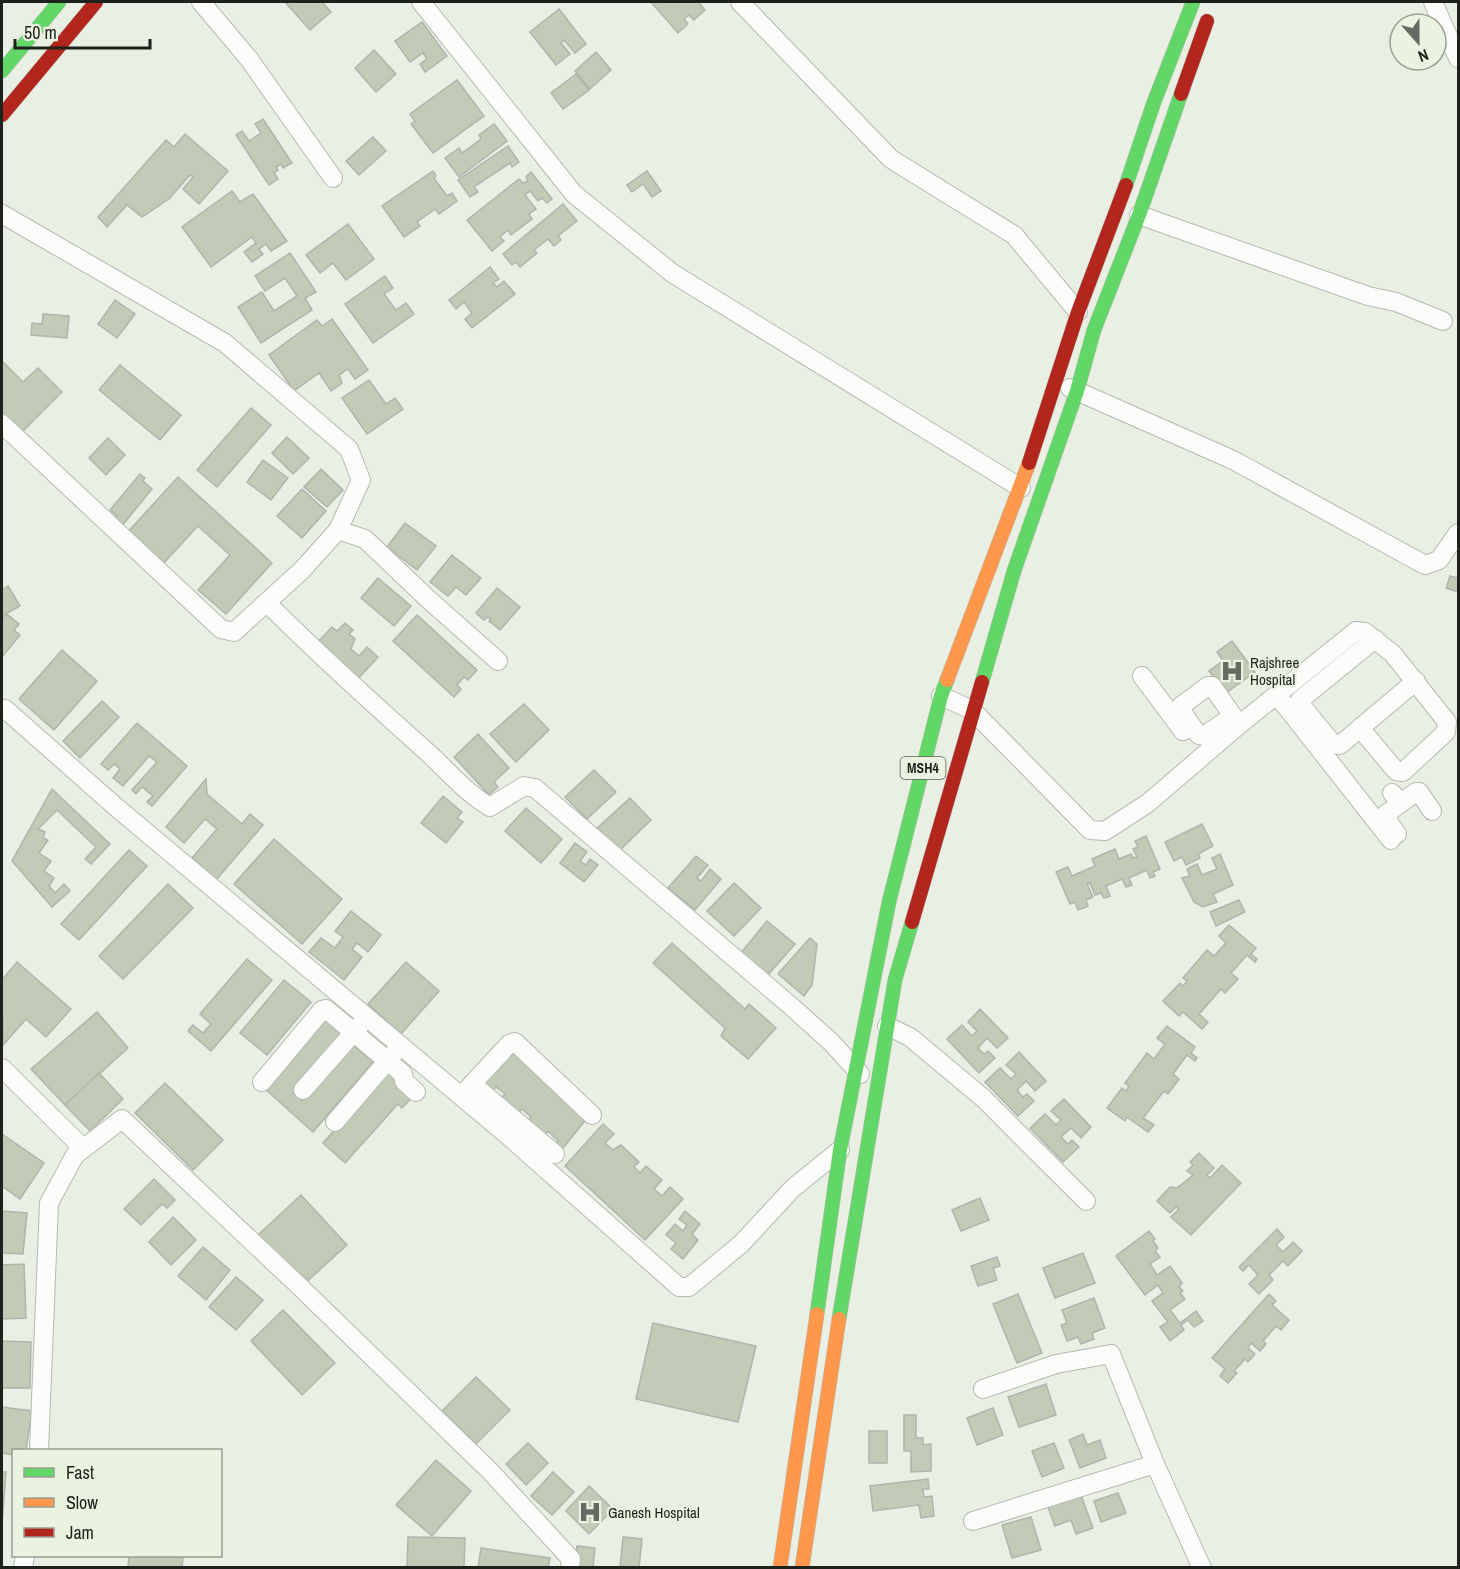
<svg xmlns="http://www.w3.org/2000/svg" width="1460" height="1569" viewBox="0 0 1460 1569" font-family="'Archivo Narrow',sans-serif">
<rect width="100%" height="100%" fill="#eaefe4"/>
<g fill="#c2cbb6" stroke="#b1b4ac" stroke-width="1.5">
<polygon points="285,2 322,2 331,12 310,30"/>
<polygon points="651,2 698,2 705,10 694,20 689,15 684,19 688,24 678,33"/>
<polygon points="559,9 586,44 575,53 564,40 561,43 570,54 556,65 530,32"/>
<polygon points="422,22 447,56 425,72 420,64 427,59 423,53 410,62 395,41"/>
<polygon points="374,50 396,74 376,92 355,68"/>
<polygon points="596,52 611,70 590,89 575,71"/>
<polygon points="576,74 589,90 563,109 551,93"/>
<polygon points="457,80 484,116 433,153 411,124 415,121 410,114"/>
<polygon points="263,119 292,163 283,168 281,164 276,167 278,170 274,173 278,179 269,185 236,135 242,131 249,141 261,133 255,124"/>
<polygon points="494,124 507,141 459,177 445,158 459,148 462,153 481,139 479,135"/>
<polygon points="185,134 228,171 199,204 183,189 193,177 190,175 169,199 142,217 127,205 107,227 98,217 166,140 174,147"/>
<polygon points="373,137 386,151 359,175 346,161"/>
<polygon points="508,146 519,162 512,167 510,163 474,187 478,192 470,197 458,180"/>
<polygon points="433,171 436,176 434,178 447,196 452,193 457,201 439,214 435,209 417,222 420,226 404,237 382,206"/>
<polygon points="647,171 661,191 652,197 643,184 632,192 627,185"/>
<polygon points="531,172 552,199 547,203 542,198 538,201 530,191 525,195 536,209 529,214 532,219 511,235 508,230 500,237 504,241 492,251 467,220 519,179 523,183 528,181 526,177"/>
<polygon points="232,191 240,202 253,194 287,241 271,251 266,244 259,249 263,254 252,262 244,252 256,243 252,237 211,267 182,227"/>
<polygon points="563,204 577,221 558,236 561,240 554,246 548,239 534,250 537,253 520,267 516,262 512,265 503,254"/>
<polygon points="348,224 374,259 346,280 333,263 320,273 306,255"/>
<polygon points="290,253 316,292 305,298 312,310 261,343 238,307 262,292 274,311 297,296 285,278 265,291 255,276"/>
<polygon points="490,267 499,279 493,283 497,287 504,281 515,294 472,328 465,319 472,313 464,302 456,309 449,300"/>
<polygon points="385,276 393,288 384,294 396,310 406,303 414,314 373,343 345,304"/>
<polygon points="115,300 135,314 117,338 98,324"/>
<polygon points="43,314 69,316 67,338 31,335 32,323 42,324"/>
<polygon points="332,319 368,370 355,379 348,369 339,375 342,383 331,391 319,373 294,391 269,355 317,320 322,326"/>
<polygon points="2,361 23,382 38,368 62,392 18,436 2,420"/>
<polygon points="120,365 181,415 160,440 99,390"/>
<polygon points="369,380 386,404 395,398 403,409 367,434 342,398"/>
<polygon points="251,408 271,425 217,487 197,470"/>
<polygon points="287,437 309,458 293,474 272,453"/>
<polygon points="108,438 125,455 106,475 89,458"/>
<polygon points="263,460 288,478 271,500 247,482"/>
<polygon points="321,469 343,490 327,507 304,487"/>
<polygon points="140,474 145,478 143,481 152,489 121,527 113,521 117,516 110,510"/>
<polygon points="178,477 272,563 226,614 198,590 230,555 198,526 162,565 126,534"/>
<polygon points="302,489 326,511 302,538 277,516"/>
<polygon points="405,523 436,546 417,570 387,547"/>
<polygon points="452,555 481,578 466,595 456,587 448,596 430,582"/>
<polygon points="1450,576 1458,578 1458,592 1446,588"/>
<polygon points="378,578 411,606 394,626 361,598"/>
<polygon points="8,586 20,606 2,616 2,590"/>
<polygon points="497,588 520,607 500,630 489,621 491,619 488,617 484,620 476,613"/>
<polygon points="7,614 19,624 14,630 20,635 2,657 2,620"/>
<polygon points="417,615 477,670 468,680 464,677 457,685 461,689 454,697 393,641"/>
<polygon points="345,623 353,630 349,634 355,639 351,649 359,656 367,647 378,657 355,682 314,646 332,627 337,631"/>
<polygon points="1232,641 1255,672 1226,693 1209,671 1223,661 1217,652"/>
<polygon points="62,650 97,681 54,730 19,699"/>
<polygon points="102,701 119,717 80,758 63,741"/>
<polygon points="524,704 549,730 516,762 490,734"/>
<polygon points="137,723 187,766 152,806 147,802 153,796 142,787 136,794 132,790 157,762 149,756 123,786 113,778 120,769 114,764 108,770 101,764"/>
<polygon points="478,734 509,768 494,782 498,787 489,795 454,757"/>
<polygon points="594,770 616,792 587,819 565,797"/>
<polygon points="206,779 207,794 242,824 250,814 263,825 217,879 192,858 217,829 205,819 184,843 166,827"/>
<polygon points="52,789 110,844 91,864 85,859 96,847 57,810 38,829 45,832 43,838 48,840 39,853 51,861 44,871 54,878 49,886 55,893 64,884 70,891 52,907 12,861"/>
<polygon points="443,796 462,812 457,818 463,822 446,843 421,823"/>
<polygon points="630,798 651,820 618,852 596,829"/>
<polygon points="526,808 562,839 541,863 505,831"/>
<polygon points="1202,824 1213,846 1198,854 1200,858 1186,865 1182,857 1174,861 1165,842"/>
<polygon points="1146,836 1160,869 1153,872 1155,876 1150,878 1147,870 1129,878 1132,885 1126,887 1122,879 1106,886 1110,896 1104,898 1101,893 1095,895 1090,883 1087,884 1093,897 1086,900 1088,906 1078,910 1075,902 1070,904 1056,872 1068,867 1072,876 1095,866 1092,859 1115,849 1119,859 1131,854 1133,858 1137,857 1133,849 1138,847 1135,841"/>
<polygon points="274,839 342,899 302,944 234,884"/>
<polygon points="575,843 587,852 580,861 586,865 590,859 598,865 584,882 560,863"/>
<polygon points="129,850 147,866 79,940 61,924"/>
<polygon points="1220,854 1233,885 1213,894 1217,902 1203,907 1194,902 1182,878 1190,876 1187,869 1197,864 1202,875 1217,869 1212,858"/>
<polygon points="696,856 708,865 697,878 701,881 710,869 721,879 695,910 668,888"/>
<polygon points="734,883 761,908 734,936 707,911"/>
<polygon points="168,884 193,908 123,979 99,956"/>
<polygon points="1239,900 1245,912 1216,926 1210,912"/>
<polygon points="351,911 381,935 368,952 357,943 352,949 362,957 344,980 309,952 321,938 335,948 343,937 335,931"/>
<polygon points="767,921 795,944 767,976 740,954"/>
<polygon points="1229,925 1256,948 1251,954 1257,959 1255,962 1247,955 1231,973 1238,979 1225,993 1221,989 1199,1014 1208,1022 1202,1029 1183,1012 1179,1016 1163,1001 1180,983 1183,986 1187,981 1183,978 1207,950 1214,956 1226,943 1219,936"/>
<polygon points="810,938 817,944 812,985 804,996 778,974"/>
<polygon points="672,943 745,1009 749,1004 776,1028 748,1059 721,1036 725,1028 653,963"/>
<polygon points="247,959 272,980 211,1051 188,1031 193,1025 203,1033 211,1024 200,1014"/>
<polygon points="17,962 71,1009 46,1037 26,1019 3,1045 2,980"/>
<polygon points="406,962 439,991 401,1034 368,1004"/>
<polygon points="284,980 311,1002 267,1055 240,1033"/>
<polygon points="980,1009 1008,1038 997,1048 987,1038 978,1048 984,1054 988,1051 995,1058 979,1073 947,1039 962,1025 972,1036 977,1031 968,1022"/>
<polygon points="97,1012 128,1048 65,1105 31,1069"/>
<polygon points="325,1013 348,1031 293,1093 302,1101 352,1044 373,1062 313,1132 264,1088"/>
<polygon points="1167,1026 1195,1047 1191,1053 1197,1058 1195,1061 1187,1055 1173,1074 1179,1079 1168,1094 1164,1091 1143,1118 1154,1125 1148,1132 1127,1117 1125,1121 1107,1108 1122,1088 1126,1091 1129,1086 1125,1083 1147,1053 1154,1059 1165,1044 1157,1038"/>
<polygon points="512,1048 587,1118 560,1152 552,1147 558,1141 548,1131 540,1140 524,1126 531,1117 522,1109 518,1113 501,1098 505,1094 496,1087 489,1094 478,1085"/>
<polygon points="1019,1052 1046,1081 1035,1091 1026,1081 1017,1090 1023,1097 1027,1094 1034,1101 1018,1116 985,1082 1000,1068 1011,1079 1016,1074 1006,1065"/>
<polygon points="388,1070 415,1094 402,1108 398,1104 345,1163 323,1143"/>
<polygon points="99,1073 123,1099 90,1131 65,1105"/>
<polygon points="165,1083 223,1140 193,1170 135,1113"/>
<polygon points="1064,1099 1091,1127 1081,1138 1071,1128 1061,1137 1068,1144 1072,1140 1079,1147 1063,1162 1030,1128 1045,1114 1056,1125 1061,1120 1051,1111"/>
<polygon points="603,1124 614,1134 605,1143 613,1150 621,1145 639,1162 634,1167 640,1173 646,1166 662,1180 654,1189 662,1196 670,1187 683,1199 645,1240 565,1166"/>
<polygon points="2,1134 44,1163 20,1199 2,1186"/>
<polygon points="1199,1153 1214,1168 1207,1175 1210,1178 1222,1165 1241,1183 1191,1235 1171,1217 1179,1209 1176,1207 1170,1213 1157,1201 1170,1187 1177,1188 1193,1175 1187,1171 1193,1165 1190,1162"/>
<polygon points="154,1179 175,1200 167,1208 162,1204 141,1225 124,1209"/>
<polygon points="301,1195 347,1245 304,1284 258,1235"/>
<polygon points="980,1198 989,1220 961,1231 952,1210"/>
<polygon points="2,1211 27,1213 23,1254 2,1253"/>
<polygon points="685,1211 700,1224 692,1234 698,1240 683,1259 671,1249 676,1243 666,1235 675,1224 683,1231 687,1225 679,1219"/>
<polygon points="173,1217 196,1240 171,1265 149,1242"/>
<polygon points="1277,1229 1284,1237 1276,1245 1283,1252 1293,1242 1302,1251 1288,1266 1283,1261 1269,1275 1273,1280 1259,1294 1249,1284 1258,1275 1249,1265 1243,1271 1239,1267"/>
<polygon points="1149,1231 1155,1239 1153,1241 1158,1248 1155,1251 1160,1257 1150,1264 1157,1275 1170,1266 1182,1283 1179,1287 1183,1291 1180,1293 1185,1299 1170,1310 1180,1323 1196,1311 1203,1321 1194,1327 1188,1320 1181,1325 1184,1330 1170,1341 1160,1327 1168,1322 1152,1301 1163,1293 1158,1285 1145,1295 1116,1256"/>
<polygon points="203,1247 230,1270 206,1300 178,1276"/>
<polygon points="1083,1253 1095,1283 1055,1298 1043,1268"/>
<polygon points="997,1257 1000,1266 993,1268 997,1280 978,1286 971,1266"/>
<polygon points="24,1264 26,1318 2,1319 2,1265"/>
<polygon points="236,1277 263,1300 236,1330 209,1307"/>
<polygon points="1018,1294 1042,1353 1017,1363 993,1304"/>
<polygon points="1269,1294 1276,1301 1272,1305 1289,1320 1281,1330 1276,1326 1263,1341 1266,1344 1260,1351 1251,1343 1248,1348 1255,1354 1248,1362 1245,1359 1234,1371 1237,1373 1228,1383 1220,1376 1225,1369 1212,1358"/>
<polygon points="1094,1298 1105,1328 1092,1333 1094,1339 1081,1344 1078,1337 1067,1341 1061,1325 1067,1323 1062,1310"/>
<polygon points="283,1310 335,1363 302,1395 251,1341"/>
<polygon points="653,1323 756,1346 738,1422 636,1399"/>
<polygon points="2,1341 31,1342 30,1388 2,1388"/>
<polygon points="476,1377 510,1410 476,1444 442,1411"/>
<polygon points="1046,1384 1056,1415 1019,1427 1008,1397"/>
<polygon points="2,1407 32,1411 26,1450 14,1450 14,1455 2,1453"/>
<polygon points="993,1408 1003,1435 977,1445 967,1418"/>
<polygon points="904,1415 916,1415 916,1438 923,1438 923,1445 931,1444 931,1471 911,1472 911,1451 904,1451"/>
<rect x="869" y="1431" width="18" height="32"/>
<polygon points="1083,1434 1087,1445 1100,1440 1106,1458 1080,1468 1069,1440"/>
<polygon points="528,1443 548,1463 526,1485 506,1464"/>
<polygon points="1054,1443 1064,1468 1042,1477 1032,1451"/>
<polygon points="436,1460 471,1491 432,1536 396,1505"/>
<polygon points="2,1472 6,1472 2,1525"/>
<polygon points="553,1472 574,1492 552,1515 531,1496"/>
<polygon points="928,1479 929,1489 923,1489 924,1497 932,1496 934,1516 921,1518 919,1505 873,1511 870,1486"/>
<polygon points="589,1486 613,1509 589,1534 566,1511"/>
<polygon points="1118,1493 1126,1513 1101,1522 1094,1501"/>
<polygon points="1081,1495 1093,1528 1076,1534 1071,1520 1055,1526 1048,1507"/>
<polygon points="1031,1517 1041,1550 1012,1558 1002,1525"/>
<polygon points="408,1537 465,1538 464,1568 407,1568"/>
<polygon points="623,1537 642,1539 639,1568 620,1568"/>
<polygon points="577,1546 595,1548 593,1568 575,1568"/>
<polygon points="481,1548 550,1558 548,1568 478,1568"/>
<polygon points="129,1556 183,1556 182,1568 128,1568"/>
</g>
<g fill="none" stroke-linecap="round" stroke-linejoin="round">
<g stroke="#b5b9b1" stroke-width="20">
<g id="street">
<polyline points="201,2 249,59 333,178"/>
<polyline points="421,2 574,194 672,273 1021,488"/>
<polyline points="740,2 891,159 1014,235 1078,312"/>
<polyline points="1433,2 1458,58"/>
<polyline points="2,214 225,343 349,449 361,480 338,530"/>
<polyline points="1139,215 1368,296 1396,302 1443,321"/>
<polyline points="1070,388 1233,460 1425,565 1439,560 1458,533"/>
<polyline points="2,424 221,629 234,632 302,570 338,530 365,539 428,599 498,661"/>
<path d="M267 603C318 654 371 702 425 750 446 769 466 793 490 807L524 786 535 788 792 1007 832 1043 860 1074"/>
<polyline points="1142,676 1183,731"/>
<polyline points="1277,695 1391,840"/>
<polyline points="941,696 972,710 1090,830 1105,831 1148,803 1239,725 1356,631 1365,632 1393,654 1447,722 1446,732 1403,772 1396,771 1360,728 1340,745 1333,744 1301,705 1300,700 1375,639"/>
<polyline points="2,709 5,709 116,807 505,1133 679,1287 689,1287 741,1244 793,1188 840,1150"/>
<polyline points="1360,728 1416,681"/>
<polyline points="1183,731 1191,725 1181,710 1181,706 1208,686 1212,686 1233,716 1204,736 1199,735 1191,725"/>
<polyline points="1392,793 1401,803 1386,814 1385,817 1397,834"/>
<polyline points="1401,803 1416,792 1419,792 1432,811"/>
<polyline points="887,1026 910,1037 983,1098 1086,1201"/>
<polyline points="2,1068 83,1148"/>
<polyline points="262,1082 322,1010 326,1009 403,1074 404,1081 416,1092"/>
<polyline points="472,1084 555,1154"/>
<polyline points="303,1090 361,1024"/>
<polyline points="461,1096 509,1044 515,1042 592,1115"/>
<polyline points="335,1122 395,1052"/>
<polyline points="983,1389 1056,1364 1111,1354 1155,1464 1202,1568"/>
<polyline points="39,1450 49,1203 75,1155 122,1119 296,1283 490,1471 571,1559 570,1568"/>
<polyline points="973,1521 1155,1464"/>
<polyline points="23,1568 25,1556"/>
</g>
</g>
<g stroke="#b5b9b1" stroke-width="15">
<g id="fast">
<polyline points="2,71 59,2"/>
<polyline points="1126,185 1154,102 1193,2"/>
<polyline points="982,682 1014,571 1077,391 1094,330 1139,215 1181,94"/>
<polyline points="817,1314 840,1150 889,902 941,696 947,680"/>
<polyline points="839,1319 895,980 912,922"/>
</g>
</g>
<g stroke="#b5b9b1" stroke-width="15">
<g id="slow">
<polyline points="947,680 1029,463"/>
<polyline points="780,1568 817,1314"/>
<polyline points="802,1568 839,1319"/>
</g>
</g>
<g stroke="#b5b9b1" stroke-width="15">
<g id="jam">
<polyline points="1181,94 1207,21"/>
<polyline points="2,115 96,2"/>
<polyline points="1029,463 1078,312 1126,185"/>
<polyline points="912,922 982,682"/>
</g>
</g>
<use href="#street" stroke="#fcfdfb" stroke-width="18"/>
<use href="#fast" stroke="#63d668" stroke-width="14"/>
<use href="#slow" stroke="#ff974d" stroke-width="14"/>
<use href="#jam" stroke="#b3261e" stroke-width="14"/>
</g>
<defs>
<g id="hospital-bare" transform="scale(1.8)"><path d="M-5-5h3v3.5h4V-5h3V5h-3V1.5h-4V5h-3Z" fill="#666a62" stroke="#ebf3e0" stroke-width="2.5" paint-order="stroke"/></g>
</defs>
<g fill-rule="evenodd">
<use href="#hospital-bare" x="1232" y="671"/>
<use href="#hospital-bare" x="590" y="1512"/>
</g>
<g text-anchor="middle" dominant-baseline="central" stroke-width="4.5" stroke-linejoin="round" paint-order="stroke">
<rect fill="#ebf3e0" stroke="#5c6157" stroke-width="1.5" x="900.5" y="757" width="45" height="22" rx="4.5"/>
<g font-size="14" font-weight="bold" fill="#1f221c">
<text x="923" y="768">MSH4</text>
</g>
<g font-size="15" fill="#1f221c" stroke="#ebf3e0" text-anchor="start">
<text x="1250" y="662">Rajshree<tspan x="1250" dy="17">Hospital</tspan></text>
<text x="608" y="1512">Ganesh Hospital</text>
</g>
</g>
<rect width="1460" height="1569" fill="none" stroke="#1f221c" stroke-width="6"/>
<rect x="12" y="1449" width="210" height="108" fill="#ebf3e0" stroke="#999f92" stroke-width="1.5"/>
<rect x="24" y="1468" width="30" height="9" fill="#63d668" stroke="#999f92" stroke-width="1.5"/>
<text x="66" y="1479" font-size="18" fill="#1f221c">Fast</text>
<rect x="24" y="1498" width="30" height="9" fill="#ff974d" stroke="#999f92" stroke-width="1.5"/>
<text x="66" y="1509" font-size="18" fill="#1f221c">Slow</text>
<rect x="24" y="1528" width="30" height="9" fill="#b3261e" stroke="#999f92" stroke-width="1.5"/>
<text x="66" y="1539" font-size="18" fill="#1f221c">Jam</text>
<g transform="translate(1418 42) rotate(159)"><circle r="28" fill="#ebf3e0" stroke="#999f92" stroke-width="1.5"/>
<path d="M0-4.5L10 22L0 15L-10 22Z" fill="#666a62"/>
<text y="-9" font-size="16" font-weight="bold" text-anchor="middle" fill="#1f221c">N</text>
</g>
<path d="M15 39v9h135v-9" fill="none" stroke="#1f221c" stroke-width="3"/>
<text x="24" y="39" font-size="18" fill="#1f221c" stroke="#ebf3e0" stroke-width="4.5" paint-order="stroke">50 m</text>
</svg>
